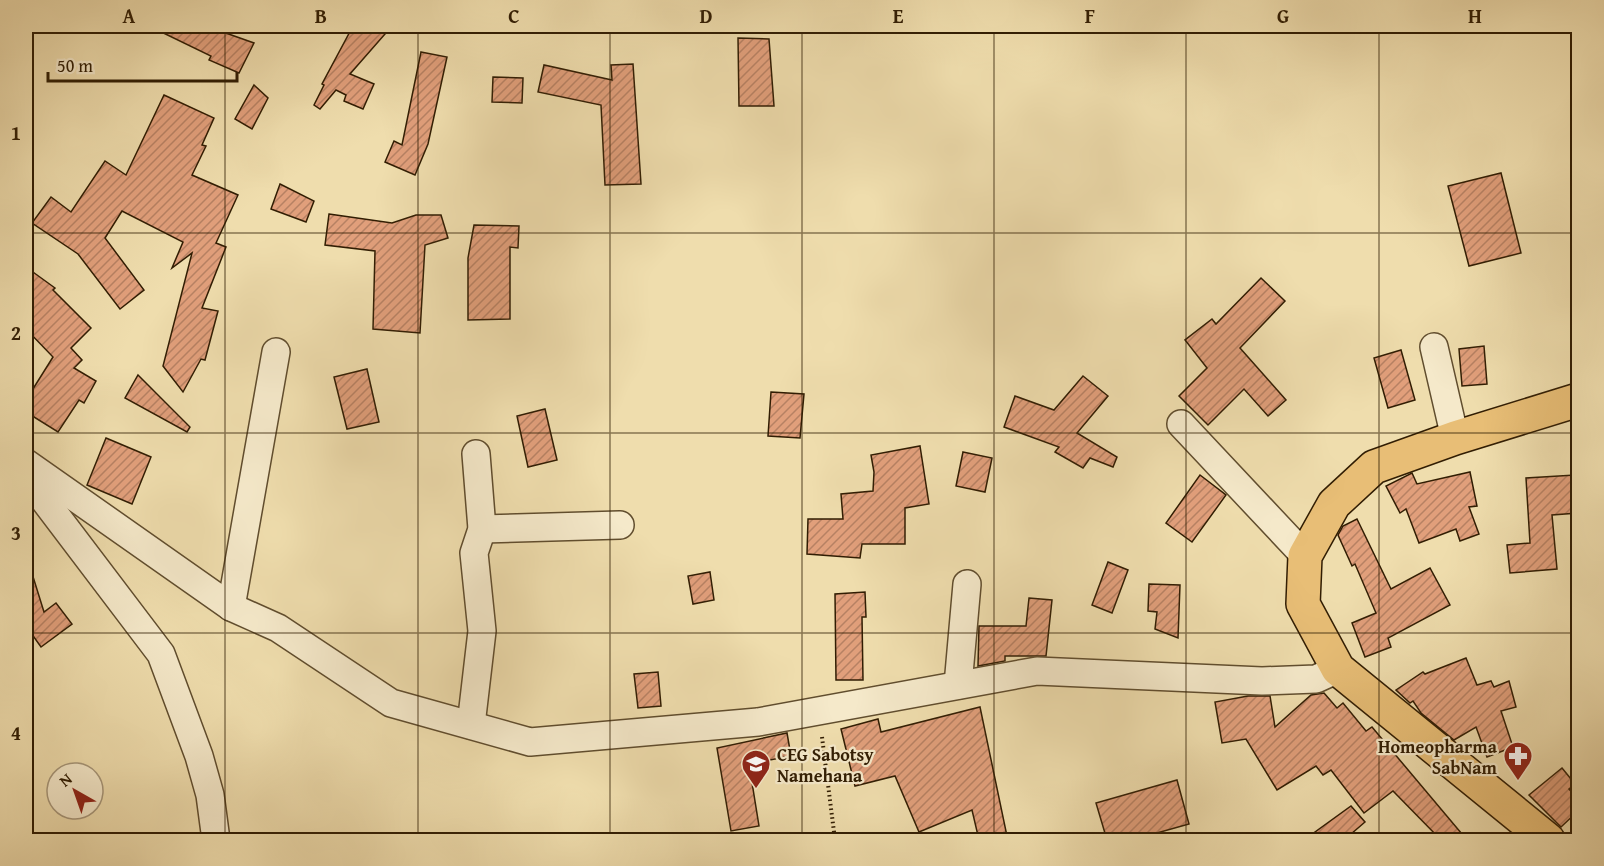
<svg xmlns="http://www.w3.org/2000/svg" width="1604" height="866" viewBox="0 0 1604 866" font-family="'Gentium Book Plus',serif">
<defs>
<pattern id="building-hatch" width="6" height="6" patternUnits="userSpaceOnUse" patternTransform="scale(1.5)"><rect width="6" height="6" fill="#e19f7b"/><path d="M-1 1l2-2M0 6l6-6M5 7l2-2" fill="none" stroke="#b78163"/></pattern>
</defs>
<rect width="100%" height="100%" fill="#efddad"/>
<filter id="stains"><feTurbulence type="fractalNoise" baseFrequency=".00333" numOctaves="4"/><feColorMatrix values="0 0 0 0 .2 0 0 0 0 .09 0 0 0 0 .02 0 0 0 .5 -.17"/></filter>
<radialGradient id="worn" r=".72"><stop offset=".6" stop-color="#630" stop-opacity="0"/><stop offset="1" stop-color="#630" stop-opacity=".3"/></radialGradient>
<g fill="url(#building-hatch)" stroke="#311d03" stroke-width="1.5">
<polygon points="149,26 206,26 254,43 239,73 209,60 211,56"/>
<polygon points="353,26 392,26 350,74 374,84 363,109 344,101 346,95 336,90 320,109 314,105 324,85 322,84"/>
<polygon points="738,38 769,39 774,106 739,106"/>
<polygon points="421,52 447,57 428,144 415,175 385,162 394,141 402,145"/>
<polygon points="633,64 641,184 605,185 601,105 538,92 544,65 612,80 611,65"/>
<polygon points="493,77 523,78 522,103 492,102"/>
<polygon points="254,85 268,98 252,129 235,119"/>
<polygon points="164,95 214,118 202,145 206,146 192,175 238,195 216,243 226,247 202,308 218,311 205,360 201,359 183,392 163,366 192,253 172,268 183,242 122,211 105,238 144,290 120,309 78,254 32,223 51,197 71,212 105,161 126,175"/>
<polygon points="1501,173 1521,253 1469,266 1448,186"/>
<polygon points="280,184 314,201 306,222 271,209"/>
<polygon points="329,214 392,223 416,215 441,215 448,238 425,245 420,333 373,329 375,251 325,245"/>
<polygon points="474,225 519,226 518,248 510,247 510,319 468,320 468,258"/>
<polygon points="26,267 55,288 53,290 91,328 71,348 82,360 74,368 96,381 84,403 79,400 58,432 26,412 26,400 53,357 26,329"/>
<polygon points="1261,278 1285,301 1240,348 1286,400 1268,416 1244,389 1208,425 1179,396 1207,368 1185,340 1212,319 1216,324"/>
<polygon points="1484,346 1487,384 1462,386 1459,349"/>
<polygon points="1401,350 1415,400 1388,408 1374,358"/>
<polygon points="367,369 379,422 347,429 334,377"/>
<polygon points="138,375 190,427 187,432 125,398"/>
<polygon points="1083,376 1108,396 1077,433 1117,457 1113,467 1090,458 1083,468 1055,452 1059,447 1004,427 1015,396 1054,410"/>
<polygon points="771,392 804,394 800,438 768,436"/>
<polygon points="545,409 557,460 528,467 517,416"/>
<polygon points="106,438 151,457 132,504 87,485"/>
<polygon points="920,446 929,504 905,508 905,544 862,544 860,558 807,554 808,519 843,519 841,494 873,491 874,472 871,455"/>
<polygon points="963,452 992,458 985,492 956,486"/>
<polygon points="1470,472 1477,506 1469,507 1479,534 1460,541 1456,529 1419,543 1406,509 1400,513 1386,486 1412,473 1417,484"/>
<polygon points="1200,475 1226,495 1192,542 1166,523"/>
<polygon points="1575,475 1578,513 1552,515 1557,569 1510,573 1507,545 1530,543 1526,478"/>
<polygon points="1357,519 1391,589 1430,568 1450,605 1388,638 1391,647 1365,657 1352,623 1376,613 1355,564 1352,566 1338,535 1343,526"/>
<polygon points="1108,562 1128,570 1112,613 1092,605"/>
<polygon points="30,567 44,612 56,603 72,624 41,647 26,626 26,568"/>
<polygon points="710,572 714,600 693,604 688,576"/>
<polygon points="1149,584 1180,585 1178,638 1155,629 1157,612 1148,611"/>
<polygon points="865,592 866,617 862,617 863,680 836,680 835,594"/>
<polygon points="1029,598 1052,600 1046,656 1005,656 1005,661 978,666 979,626 1026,626"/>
<polygon points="1466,658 1477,685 1491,681 1494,687 1509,681 1516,707 1501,711 1513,747 1487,757 1476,727 1454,740 1421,713 1413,701 1410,703 1396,690 1423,672 1425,674"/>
<polygon points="658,672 661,706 638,708 634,674"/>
<polygon points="1324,693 1337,708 1343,703 1366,731 1372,727 1467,840 1441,840 1393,791 1364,813 1331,770 1323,775 1316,766 1277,790 1246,739 1222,743 1215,702 1248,696 1270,696 1275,727 1311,695"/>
<polygon points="980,707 1007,836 979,840 972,810 919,832 895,776 855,786 841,729 878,719 881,732"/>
<polygon points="787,733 791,756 749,764 759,826 731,831 717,748"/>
<polygon points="1562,768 1575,784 1569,789 1578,799 1578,811 1561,827 1529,795"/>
<polygon points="1177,780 1189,824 1132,840 1107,840 1096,803"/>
<polygon points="1351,806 1365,822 1344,840 1304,840"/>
</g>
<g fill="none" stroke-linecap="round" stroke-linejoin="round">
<g stroke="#604d2e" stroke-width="30">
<g id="minor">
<polyline points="1434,347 1455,438"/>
<polyline points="1181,424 1305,556"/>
<polyline points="26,463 231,607 278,628 391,703 530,742 758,722 1037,671 1262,681 1316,679 1338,669"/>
<polyline points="26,476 161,654 199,756 210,795 216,840"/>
<polyline points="482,529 620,525"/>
<polyline points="231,607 276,352"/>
<polyline points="958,685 967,584"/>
<polyline points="471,725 482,631 474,553 482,529 476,454"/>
</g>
</g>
<g stroke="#311d03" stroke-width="36">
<polyline id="major" points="1548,840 1338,669 1303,604 1305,556 1334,504 1374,467 1455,438 1578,400"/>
</g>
<polyline stroke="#311d03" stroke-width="4" stroke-dasharray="1.5 3" stroke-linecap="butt" points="822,737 835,840"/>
<use href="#minor" stroke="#f5e9ca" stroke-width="27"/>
<use href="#major" stroke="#e8be76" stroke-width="33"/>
</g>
<path fill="none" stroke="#311d03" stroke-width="1.5" stroke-opacity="0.55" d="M225 26V840M418 26V840M610 26V840M802 26V840M994 26V840M1186 26V840M1379 26V840M26 233H1578M26 433H1578M26 633H1578"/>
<defs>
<g id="pharmacy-pin" transform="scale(1.5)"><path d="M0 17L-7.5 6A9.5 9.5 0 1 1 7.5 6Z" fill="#8f2418" stroke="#f5e9ca"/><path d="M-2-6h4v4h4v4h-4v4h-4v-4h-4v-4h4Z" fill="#fff"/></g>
<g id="school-pin" transform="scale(1.5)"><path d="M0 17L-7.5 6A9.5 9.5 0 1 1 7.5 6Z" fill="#8f2418" stroke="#f5e9ca"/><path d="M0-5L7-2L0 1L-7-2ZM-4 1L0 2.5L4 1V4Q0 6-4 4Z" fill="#fff"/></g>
</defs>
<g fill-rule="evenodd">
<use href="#pharmacy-pin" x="1518" y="756"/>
<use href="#school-pin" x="756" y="764"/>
</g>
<g text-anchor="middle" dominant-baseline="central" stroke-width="4.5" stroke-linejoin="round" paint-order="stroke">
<g font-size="18" font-weight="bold" fill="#311d03" stroke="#f5e9ca" text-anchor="end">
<text x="1497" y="746">Homeopharma<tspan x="1497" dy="21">SabNam</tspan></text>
<text x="777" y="754" text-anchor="start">CEG Sabotsy<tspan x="777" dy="21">Namehana</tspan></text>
</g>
</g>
<rect width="1604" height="866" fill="none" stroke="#efddad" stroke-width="66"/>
<g transform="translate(75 791) rotate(320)"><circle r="28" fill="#f5e9ca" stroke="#a7977a" stroke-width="1.5"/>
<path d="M0-4.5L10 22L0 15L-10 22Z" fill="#8f2418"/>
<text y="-9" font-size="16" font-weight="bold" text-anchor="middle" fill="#311d03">N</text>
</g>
<path d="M48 72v9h189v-9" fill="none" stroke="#311d03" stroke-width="3"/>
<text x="57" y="72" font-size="18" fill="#311d03" stroke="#f5e9ca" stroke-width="4.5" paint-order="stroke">50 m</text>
<rect x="33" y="33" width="1538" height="800" fill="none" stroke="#311d03" stroke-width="2"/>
<g font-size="20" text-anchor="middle" font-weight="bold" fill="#311d03">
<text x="129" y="23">A</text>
<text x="321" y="23">B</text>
<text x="514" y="23">C</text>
<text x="706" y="23">D</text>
<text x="898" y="23">E</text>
<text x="1090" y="23">F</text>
<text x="1283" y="23">G</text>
<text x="1475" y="23">H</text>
<text x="16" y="140">1</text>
<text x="16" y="340">2</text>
<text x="16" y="540">3</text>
<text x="16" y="740">4</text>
</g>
<rect width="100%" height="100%" filter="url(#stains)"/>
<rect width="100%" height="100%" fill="url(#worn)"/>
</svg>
